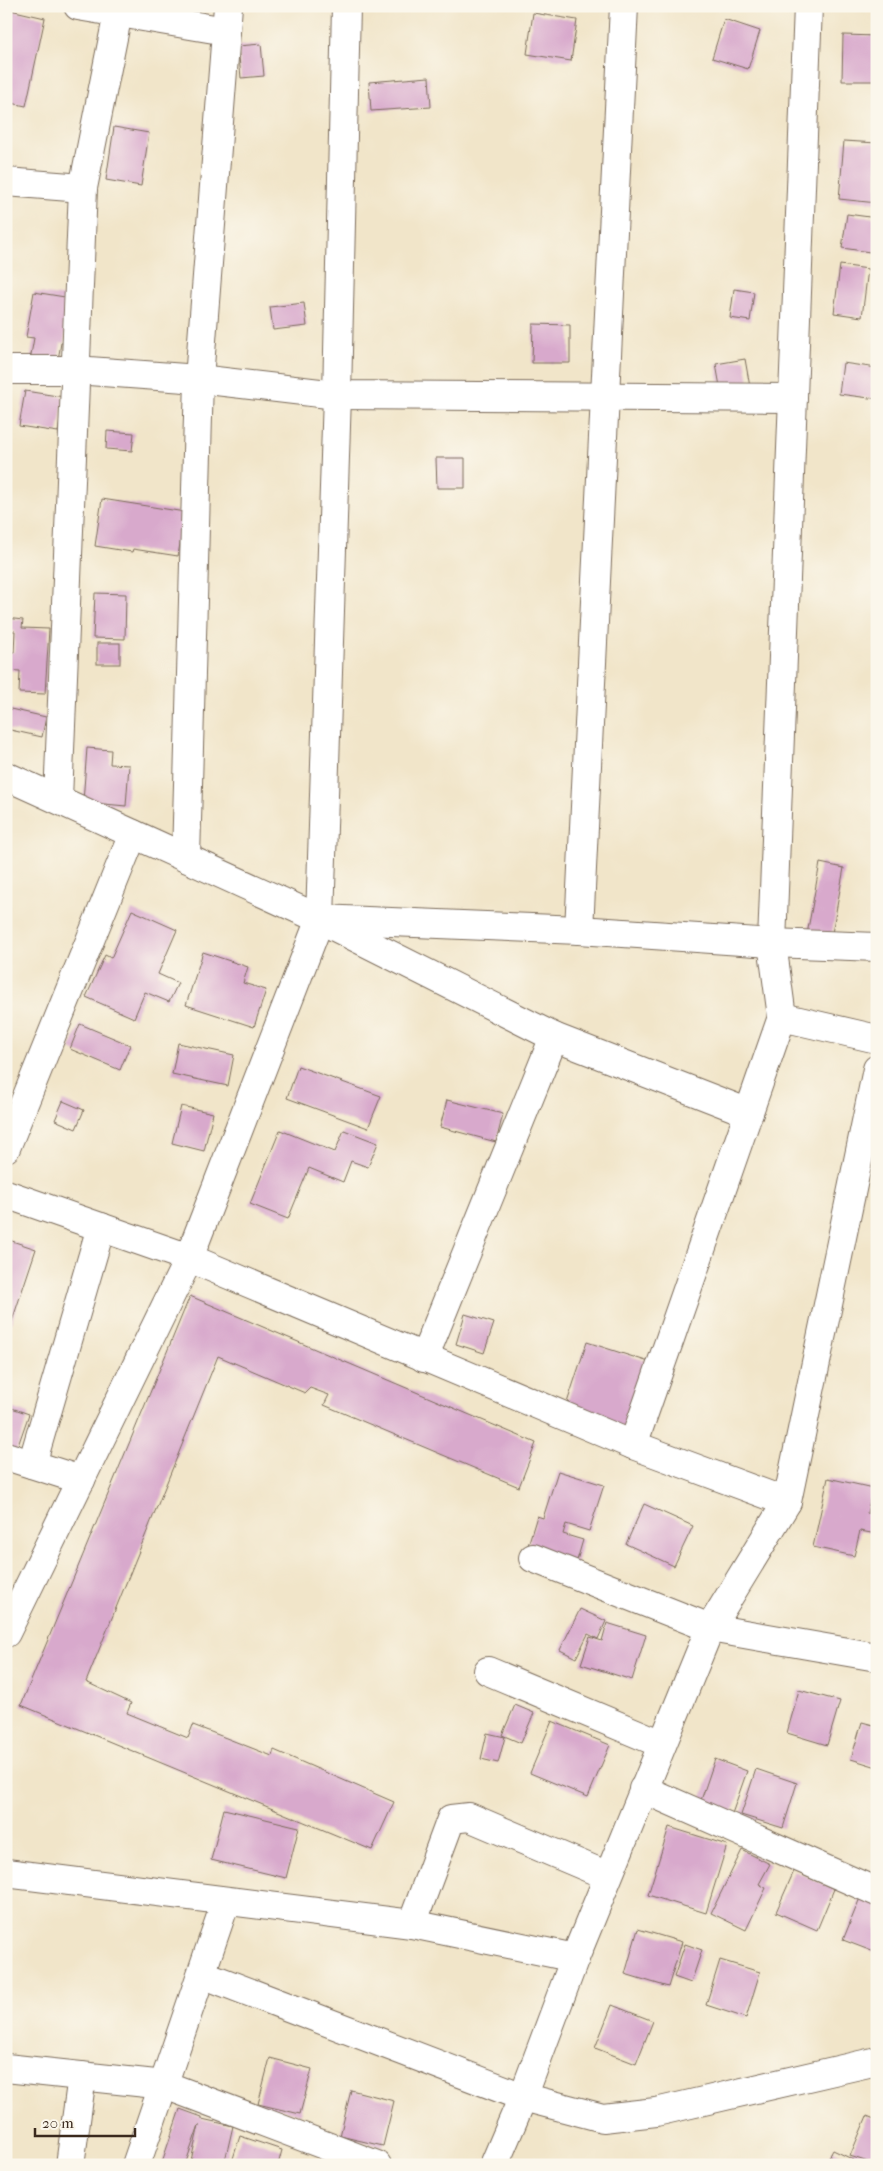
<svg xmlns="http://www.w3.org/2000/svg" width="883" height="2171" viewBox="0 0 883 2171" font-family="'IM FELL French Canon',serif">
<rect width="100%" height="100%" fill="#fbf7ec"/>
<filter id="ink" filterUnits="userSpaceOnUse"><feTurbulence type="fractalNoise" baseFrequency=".02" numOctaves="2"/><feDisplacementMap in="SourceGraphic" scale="10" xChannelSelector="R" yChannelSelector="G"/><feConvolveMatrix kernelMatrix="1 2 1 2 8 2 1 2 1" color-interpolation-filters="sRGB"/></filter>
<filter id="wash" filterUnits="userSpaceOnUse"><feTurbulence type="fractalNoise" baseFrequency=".0096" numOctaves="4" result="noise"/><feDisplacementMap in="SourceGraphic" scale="20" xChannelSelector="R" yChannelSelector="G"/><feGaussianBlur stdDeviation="1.12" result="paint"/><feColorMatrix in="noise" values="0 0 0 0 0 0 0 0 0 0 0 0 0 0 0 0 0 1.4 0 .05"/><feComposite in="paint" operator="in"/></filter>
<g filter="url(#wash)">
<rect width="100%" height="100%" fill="#f1e5c9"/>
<g id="blocks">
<g fill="#d8a9cc">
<polygon points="6,9 45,18 26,106 6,102"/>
<polygon points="533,13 577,20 571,61 527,54"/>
<polygon points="724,19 760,31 748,69 712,58"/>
<polygon points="843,35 877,36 877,81 842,81"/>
<polygon points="261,44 264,76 241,78 238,46"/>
<polygon points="429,77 431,107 371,111 369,82"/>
<polygon points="114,127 149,133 141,186 106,180"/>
<polygon points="844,141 877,143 877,203 839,199"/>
<polygon points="847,214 877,218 877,253 842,248"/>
<polygon points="840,265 868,269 862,317 834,313"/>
<polygon points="734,289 754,292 750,321 730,318"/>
<polygon points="34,292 71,298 64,343 61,343 56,371 29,366 34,338 26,337"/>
<polygon points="304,303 307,326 273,330 270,307"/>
<polygon points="533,324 570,325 570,363 532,363"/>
<polygon points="745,359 750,387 721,392 716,364"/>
<polygon points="843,363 877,368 877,399 839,394"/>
<polygon points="25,391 64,397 58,432 19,426"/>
<polygon points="107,431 134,433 132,451 106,449"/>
<polygon points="436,458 465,458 465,488 437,488"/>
<polygon points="102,499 185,512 178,556 133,549 132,552 95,546"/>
<polygon points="95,593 126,594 125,639 93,638"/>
<polygon points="6,618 23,620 22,628 49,629 45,694 19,693 20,671 6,670 6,652 14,652 15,631 6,631"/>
<rect x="97" y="643" width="23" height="21"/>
<polygon points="6,708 46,717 42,737 6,729"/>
<polygon points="87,748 111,750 110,764 129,765 126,806 83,802"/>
<polygon points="820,863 844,868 830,944 806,940"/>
<polygon points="132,910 177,930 158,974 178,983 169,1002 145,992 134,1018 86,997 105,955 111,958"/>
<polygon points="203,952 248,967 243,983 266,990 254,1027 186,1005"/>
<polygon points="80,1024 130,1045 120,1070 70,1049"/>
<polygon points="178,1043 234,1055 228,1086 172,1074"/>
<polygon points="298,1066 381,1096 368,1128 287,1098"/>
<polygon points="447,1100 503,1114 496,1142 440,1127"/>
<polygon points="63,1101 84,1110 76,1129 55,1120"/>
<polygon points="181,1106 213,1113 204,1151 172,1143"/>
<polygon points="280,1130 335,1152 344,1130 378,1143 368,1167 351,1161 343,1182 309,1168 288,1219 250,1204"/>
<polygon points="6,1239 36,1249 11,1324 6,1322"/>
<polygon points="190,1296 536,1443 519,1487 324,1405 329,1395 310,1388 305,1393 218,1356 86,1682 131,1703 127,1713 188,1738 193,1725 272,1756 274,1750 394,1802 372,1850 21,1705"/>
<polygon points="465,1314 494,1323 484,1353 456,1344"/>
<polygon points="587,1342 649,1362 625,1438 562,1418"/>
<polygon points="6,1406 29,1414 14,1457 6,1454"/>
<polygon points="558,1471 604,1485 589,1531 566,1524 563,1534 583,1540 571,1581 522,1565 537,1516 543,1518"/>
<polygon points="828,1478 873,1488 867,1513 877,1515 877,1534 860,1531 854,1556 813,1547"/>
<polygon points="644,1504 693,1526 674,1566 626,1544"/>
<polygon points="580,1609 606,1621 598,1639 588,1634 576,1658 560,1650"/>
<polygon points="607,1623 646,1635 632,1680 581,1664 590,1637 602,1641"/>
<polygon points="799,1690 840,1701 827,1745 787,1733"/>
<polygon points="515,1705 534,1713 521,1743 502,1735"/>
<polygon points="552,1721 610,1745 588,1797 530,1773"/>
<polygon points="862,1722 877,1726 877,1767 851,1759"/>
<polygon points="487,1733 505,1737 498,1763 481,1759"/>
<polygon points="715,1759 747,1771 727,1828 695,1818"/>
<polygon points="756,1769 797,1783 783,1828 741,1815"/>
<polygon points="224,1809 299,1827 286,1878 211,1860"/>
<polygon points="669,1827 727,1845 706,1913 648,1895"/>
<polygon points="742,1850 770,1864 759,1884 766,1888 746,1930 711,1913"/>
<polygon points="794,1871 834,1889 817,1930 776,1912"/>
<polygon points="860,1898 877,1905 877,1953 843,1940"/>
<polygon points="638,1929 682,1942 668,1987 625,1974"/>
<polygon points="685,1944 702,1950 691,1983 674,1977"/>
<polygon points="720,1960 760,1972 746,2018 706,2005"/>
<polygon points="612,2005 653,2021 636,2064 595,2048"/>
<polygon points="270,2058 312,2069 300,2114 258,2104"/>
<polygon points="351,2090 394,2101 383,2146 340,2136"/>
<polygon points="180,2109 202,2117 202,2119 233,2126 224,2165 190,2165 199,2125 185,2165 161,2165"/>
<polygon points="867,2116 877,2120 877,2165 850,2156"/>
<polygon points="240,2136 282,2150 278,2165 231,2165"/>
<polygon points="833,2150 854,2160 851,2165 825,2165"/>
</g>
</g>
</g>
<g filter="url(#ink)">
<use href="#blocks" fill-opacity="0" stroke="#7b6b5a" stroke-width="1"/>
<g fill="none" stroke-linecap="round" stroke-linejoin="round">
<g stroke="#7b6b5a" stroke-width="30">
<g id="minor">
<polyline points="78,6 226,31"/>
<polyline points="6,182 83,188"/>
<polyline points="6,370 75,370 199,379 337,395 793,398"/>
<polyline points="6,776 320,919 579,930 772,943 877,947"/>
<polyline points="58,799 83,188 118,13"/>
<polyline points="186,858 199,379 228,6"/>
<polyline points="329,924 554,1037 749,1113"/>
<polyline points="579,930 624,6"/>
<polyline points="782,1017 772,943 808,6"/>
<polyline points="6,1148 133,834"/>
<polyline points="6,1194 189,1258 633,1445 787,1502"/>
<polyline points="424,1358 554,1037"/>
<polyline points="633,1445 782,1017 877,1039"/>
<polyline points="6,1456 81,1480"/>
<polyline points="32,1464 101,1227"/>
<polyline points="533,1558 710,1628 877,1657"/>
<polyline points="6,1633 189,1258 320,919 337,395 346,6"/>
<polyline points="488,1671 662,1744"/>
<polyline points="643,1789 877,1892"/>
<polyline points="6,1873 412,1924 575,1958"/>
<polyline points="412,1924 451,1819 469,1817 608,1876"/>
<polyline points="202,1974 523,2097 603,2118 656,2112 877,2061"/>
<polyline points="6,2068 165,2085 377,2165"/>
<polyline points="70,2165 82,2076"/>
<polyline points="136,2165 226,1901"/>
<polyline points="494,2165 523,2097 575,1958 710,1628 787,1502 877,1069"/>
</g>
</g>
<use href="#minor" stroke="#fff" stroke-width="28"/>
</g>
</g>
<rect width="883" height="2171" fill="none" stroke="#fbf7ec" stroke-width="25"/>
<path d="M35 2128v8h100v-8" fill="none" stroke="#3b2a1e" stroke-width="2.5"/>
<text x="42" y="2128" font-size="15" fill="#3b2a1e" stroke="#fbf7ec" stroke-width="4" paint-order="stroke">20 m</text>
</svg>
